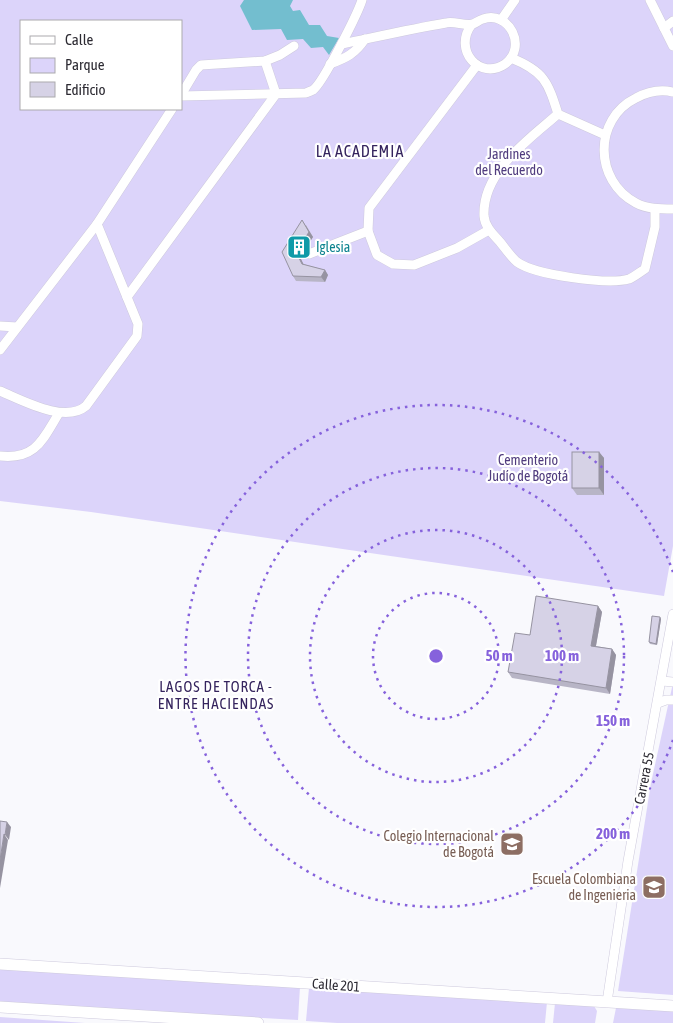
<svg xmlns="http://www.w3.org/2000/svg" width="673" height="1023" viewBox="0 0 673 1023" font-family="'Asap Condensed',sans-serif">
<rect width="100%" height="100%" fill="#f9f9fd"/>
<g fill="#dcd4fa" fill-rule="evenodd">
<path d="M0 0H673V546L664 596 91 512 0 501ZM21 21H181V109H21Z"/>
<polygon points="673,683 673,995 618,991 651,783"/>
<polygon points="0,968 300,987 298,1020 0,1003"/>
<polygon points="309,988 547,1002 545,1023 337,1023 306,1021"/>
<polygon points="555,1003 594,1006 597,1011 595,1023 553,1023"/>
<polygon points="616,1008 673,1010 673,1023 613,1023"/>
<polygon points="0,1017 85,1023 0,1023"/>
</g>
<polygon fill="#73becf" points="244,0 293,0 290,6 293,11 300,10 309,25 320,25 327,36 339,38 329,55 323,47 311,48 303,39 287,40 281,29 252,30 240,6"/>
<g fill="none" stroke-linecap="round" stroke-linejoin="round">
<g stroke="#cecadd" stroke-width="10">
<g id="minor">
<polyline points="650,0 673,46"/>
<polyline points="501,20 515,0"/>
<polyline points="664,28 673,21"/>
<path d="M342 44C376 37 411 29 446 23 454 21 465 26 473 24 476 23 479 20 483 19 509 10 528 47 505 64 480 81 452 50 472 24"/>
<path d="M511 58C544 71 548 82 558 114L605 135"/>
<polyline points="265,61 276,94"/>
<path d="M330 64C346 58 355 54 365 39"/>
<polyline points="477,65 369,208 368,231 377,255 393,264 414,265 457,248 489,230"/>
<path d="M673 92C660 89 647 92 636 98 593 119 594 181 636 203 647 209 660 209 673 209"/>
<polyline points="181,95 196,70 201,65 265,61 280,55 294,46"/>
<path d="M181 96 306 93C308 92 311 91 313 90 323 83 358 13 362 0"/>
<path d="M558 114C528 140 482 172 484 216 485 227 493 234 500 242 505 248 511 257 517 262 535 275 608 285 629 279 634 277 640 272 645 269L655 227V209"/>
<polyline points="309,254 368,231"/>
<polyline points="127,297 276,94"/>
<polyline points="0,326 17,327"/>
<polyline points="0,350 97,224 172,109"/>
<path d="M0 391C22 400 65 424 86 406L137 336 138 324 97 224"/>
<path d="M0 456C36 460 43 439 59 413"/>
<polyline points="662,681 673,682"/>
<polyline points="658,703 666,700 673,700"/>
<polyline points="607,1002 628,861 673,614"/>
</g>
</g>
<g stroke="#cecadd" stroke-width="12">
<g id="major">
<polyline points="0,964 673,1006"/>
<polyline points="0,1007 258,1023"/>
</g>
</g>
<use href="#minor" stroke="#fff" stroke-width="9"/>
<use href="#major" stroke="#fff" stroke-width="11"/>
</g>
<g fill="#b8b5c6">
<polygon points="306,225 313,237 300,257 303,264 325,270 328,275 325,282 296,281 293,276"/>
<polygon points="599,452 604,458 604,495 577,495 572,488"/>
<polygon points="598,606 602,612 596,646 612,649 616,655 610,694 512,678 508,672 530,635"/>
<polygon points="660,617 661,619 657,645 650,644 649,642"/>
</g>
<g fill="#9693a1">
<polygon points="302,220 313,237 300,257 306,269 302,264 296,252"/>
<polygon points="325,270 328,275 325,282 321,277"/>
<polygon points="599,452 604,458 604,495 599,488"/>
<polygon points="598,606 602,612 595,651 591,646"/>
<polygon points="660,617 661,619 657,645 656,644"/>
<polygon points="612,649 616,655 610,694 606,688"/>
<polygon points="7,822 11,827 9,840 5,835"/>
<polygon points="4,834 8,840 0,888 0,860"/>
</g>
<g fill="#d6d2e6" stroke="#9693a1">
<polygon points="302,220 309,232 296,252 302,264 325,270 321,277 293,276 282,252"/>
<rect x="572" y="452" width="27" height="36"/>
<polygon points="536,596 598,606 591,646 612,649 606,688 508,672 515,633 530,635"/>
<polygon points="652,616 660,617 656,644 649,642"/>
<polygon points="0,821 7,822 5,835 4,834 0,860"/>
</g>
<g fill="none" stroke="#8662dc" stroke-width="2.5" stroke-dasharray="2.5 5">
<circle cx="436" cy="656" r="63"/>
<circle cx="436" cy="656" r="126"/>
<circle cx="436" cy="656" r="188"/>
<path d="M673 740A251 251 0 1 1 673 572"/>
</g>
<defs>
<g id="building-square" transform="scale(1.25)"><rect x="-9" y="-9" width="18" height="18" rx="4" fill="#0f9aa8" stroke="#fff"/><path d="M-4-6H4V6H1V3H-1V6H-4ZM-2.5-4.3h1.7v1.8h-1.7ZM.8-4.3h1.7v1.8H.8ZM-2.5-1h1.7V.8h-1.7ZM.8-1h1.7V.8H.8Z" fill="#fff"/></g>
<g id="school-square" transform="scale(1.25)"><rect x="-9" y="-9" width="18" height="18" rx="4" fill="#8d6e63" stroke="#fff"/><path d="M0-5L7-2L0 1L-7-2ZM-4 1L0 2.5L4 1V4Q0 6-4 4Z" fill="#fff"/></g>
<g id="university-square" transform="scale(1.25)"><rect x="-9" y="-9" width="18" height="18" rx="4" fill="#8d6e63" stroke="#fff"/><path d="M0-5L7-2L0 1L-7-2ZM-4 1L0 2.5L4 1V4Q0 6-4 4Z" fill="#fff"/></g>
</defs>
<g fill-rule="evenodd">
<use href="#building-square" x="299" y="247"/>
<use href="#school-square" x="512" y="844"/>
<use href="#university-square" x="654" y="887"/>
</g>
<g text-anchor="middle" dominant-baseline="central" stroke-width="4.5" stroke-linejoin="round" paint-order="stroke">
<g font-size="14" fill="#503c7e" stroke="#fff">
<text x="509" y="154">Jardines<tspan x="509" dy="16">del Recuerdo</tspan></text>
<text x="528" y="460">Cementerio<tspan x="528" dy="16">Judío de Bogotá</tspan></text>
</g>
<g font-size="14" fill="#0d838f" stroke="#fff" text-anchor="start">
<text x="316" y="247">Iglesia</text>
</g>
<g font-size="14" fill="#2c2a32" stroke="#fff">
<text transform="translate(644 778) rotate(-79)">Carrera 55</text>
<text transform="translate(336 985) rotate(4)">Calle 201</text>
</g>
<g font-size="14" fill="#785e54" stroke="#fff" text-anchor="end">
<text x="494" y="836">Colegio Internacional<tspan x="494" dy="16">de Bogotá</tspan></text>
<text x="636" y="879">Escuela Colombiana<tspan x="636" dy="16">de Ingenieria</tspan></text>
</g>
<g font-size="15" letter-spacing="1" fill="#35245e" stroke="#fff">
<text x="216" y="686">LAGOS DE TORCA -<tspan x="216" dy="17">ENTRE HACIENDAS</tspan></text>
</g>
<g font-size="16" letter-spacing="1" fill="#35245e" stroke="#fff">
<text x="360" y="151">LA ACADEMIA</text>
</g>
</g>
<circle cx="436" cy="656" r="8" fill="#8662dc" stroke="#fff" stroke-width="2.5"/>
<g font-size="15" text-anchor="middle" font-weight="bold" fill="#8662dc" stroke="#fff" stroke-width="4.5" stroke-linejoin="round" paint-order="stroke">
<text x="499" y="661">50 m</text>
<text x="562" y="661">100 m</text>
<text x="613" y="726">150 m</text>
<text x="613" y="839">200 m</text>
</g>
<rect x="20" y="20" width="162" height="90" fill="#ffffff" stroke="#abaaad"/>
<rect x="30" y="36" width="25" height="8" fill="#ffffff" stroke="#abaaad"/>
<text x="65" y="45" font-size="15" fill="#2c2a32">Calle</text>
<rect x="30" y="58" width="25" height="15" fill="#dcd4fa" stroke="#abaaad"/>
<text x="65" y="70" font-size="15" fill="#2c2a32">Parque</text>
<rect x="30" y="82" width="25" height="15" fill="#d6d2e6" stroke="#abaaad"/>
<text x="65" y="95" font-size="15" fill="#2c2a32">Edificio</text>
</svg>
